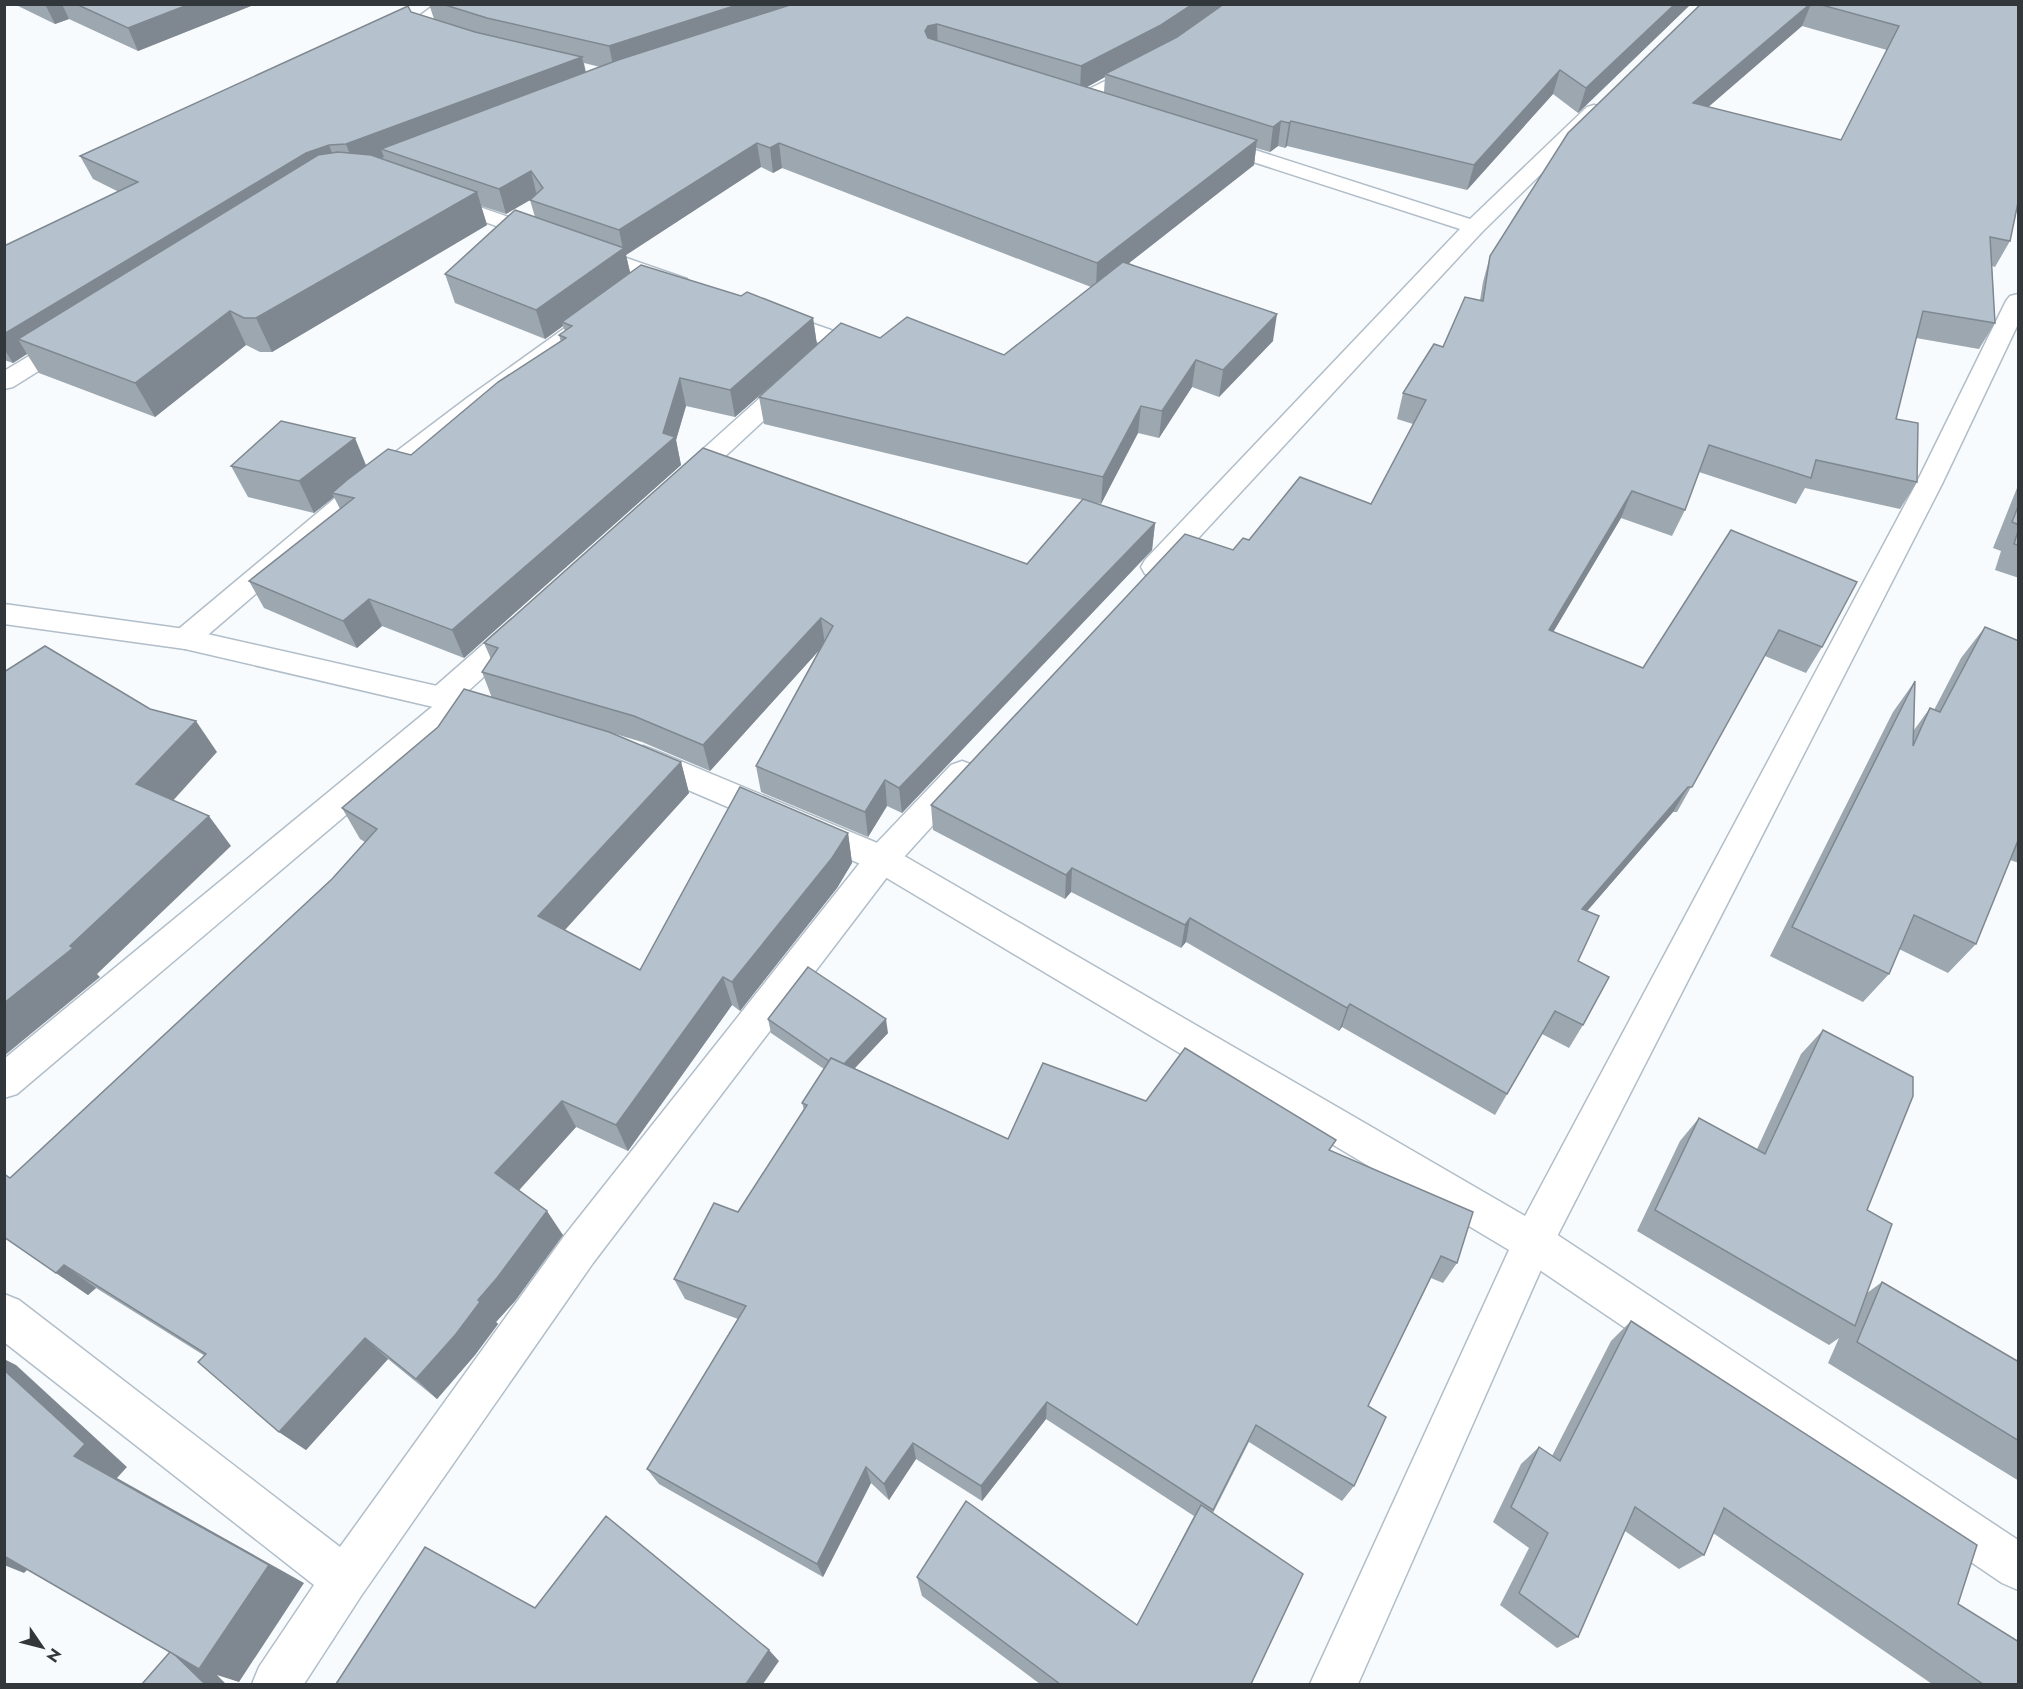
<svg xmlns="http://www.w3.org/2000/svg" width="2023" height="1689" viewBox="0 0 2023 1689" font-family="Jost,sans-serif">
<rect width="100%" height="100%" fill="#f8fbfd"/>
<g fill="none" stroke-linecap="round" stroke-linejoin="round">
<g stroke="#b1bec9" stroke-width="3">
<g id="minor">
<polygon points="440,4 465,4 432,23 459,33 462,37 459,41 453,42 419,32 413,21 430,8"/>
<polygon points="1145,61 1152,63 1154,67 1152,71 1089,104 1075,104 1072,100 1075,96"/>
<polygon points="1594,105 1601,107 1604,111 1601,115 1482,232 1165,574 1155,576 1145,574 1141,567 1145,560 1460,229 1207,147 1204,143 1207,139 1221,139 1470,219 1587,107"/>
<polygon points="442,194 687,279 690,284 687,289 679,291 671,289 435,204 431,200 435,196"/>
<polygon points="598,308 606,310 610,315 606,320 485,408 358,506 195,646 185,649 175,646 170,639 175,632 340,494 467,398 590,310"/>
<polygon points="773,310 831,330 839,335 844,346 690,489 681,491 672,489 668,483 672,477 820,344 815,340 765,322 761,317 765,312"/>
<polygon points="72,333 80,335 84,340 80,345 13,387 4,389 4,371 64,335"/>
<polygon points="522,616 532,619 536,626 532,633 466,693 470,694 474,702 470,710 17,1094 4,1098 4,1059 433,706 427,698 431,690 512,619"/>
<polygon points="962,761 973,765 978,773 973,781 894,868 593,1263 361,1596 304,1684 252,1684 259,1667 314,1585 4,1342 4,1294 19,1300 340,1547 565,1235 870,850 951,765"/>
<polygon points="1533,1223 1547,1228 2018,1540 2018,1590 2002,1583 1519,1256 1513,1242 1519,1228"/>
</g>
</g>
<g stroke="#b1bec9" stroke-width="3">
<g id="tertiary">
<polygon points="2018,294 2018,324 1942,484 1547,1256 1358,1684 1310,1684 1509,1250 870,868 632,766 627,758 632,750 643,746 654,750 894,850 1525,1216 1916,484 2006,301 2010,296"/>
<polygon points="4,604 185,629 459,691 510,706 514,714 510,722 499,725 459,713 185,649 4,624"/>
</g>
</g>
<use href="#minor" fill="#fff" fill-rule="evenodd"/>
<use href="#tertiary" fill="#fff" fill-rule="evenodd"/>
</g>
<g fill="#9ca7b0" fill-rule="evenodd">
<polygon points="14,4 256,4 138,51 69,19 55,24"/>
<path d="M429 4H1691L1578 113 1553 94 1467 190 1287 146 1285 148 1278 146 1270 152 1256 148 1254 165 1129 263 1273 341 1219 397 1192 387 1159 438 1138 433 1101 504 1092 502 1155 523 1152 550 902 813 887 806 868 837 761 792 756 766 819 650 710 771 642 742 612 733 681 762 689 793 565 930 640 970 848 833 852 863 837 888 740 1011 732 1005 628 1151 576 1127 519 1190 563 1235 515 1301 496 1322 498 1324 475 1355 437 1399 388 1359 306 1450 279 1432 205 1356 96 1288 88 1295 4 1237 10 1178 332 879 365 842 360 839 342 808 492 698 482 672 491 659 484 643 1027 564 1083 500 764 424 759 397 880 338 1004 355 1091 287 782 168 773 173 761 167 626 255 630 273 741 296 813 318 817 345 735 417 686 406 676 440 681 465 464 658 382 626 357 648 264 608 249 581 340 509 334 497 314 513 248 497 231 466 367 465 411 455 561 342 559 335 565 331 563 326 545 339 455 303 445 274 535 217 530 200 506 214 481 206 487 225 272 352H260L246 345 155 417 39 373 27 354 13 363 4 360V246L119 192 93 179 80 156 411 12 434 19ZM584 63 600 67 586 72ZM1105 77 1104 92 1087 87Z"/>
<path d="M1701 4H2019L2010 241 1995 267 1992 266 1995 323 1979 349 1916 338 1896 419 1917 482 1900 509 1805 488 1796 504 1699 472 1685 510 1672 536 1621 518 1553 632 1643 668 1731 530 1822 647 1806 673 1765 656 1677 812H1673L1587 911 1578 961 1583 1025 1569 1048 1542 1034 1495 1115 1342 1027 1339 1031 1186 942 1181 948 1071 892 1065 899 933 830 931 805 1233 550 1249 540 1371 504 1413 424 1397 419 1403 393 1443 347 1480 300 1483 282 1490 256ZM1802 26 1887 50 1841 140 1708 107Z"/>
<polygon points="2019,483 2019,578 1995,570 2001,551 1993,548"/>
<polygon points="1985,627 2019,641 2019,863 2010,860 1976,944 1948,973 1899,949 1889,974 1863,1002 1770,956 1893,712 1915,681 1914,730 1930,708 1934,710 1961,658"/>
<polygon points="768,1019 888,1033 854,1068 1008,1139 1146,1101 1332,1151 1457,1263 1443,1283 1431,1278 1368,1406 1354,1486 1342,1501 1249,1442 1213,1513 1251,1684 1040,1684 922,1596 917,1577 1137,1625 1194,1516 1046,1419 982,1501 916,1459 889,1500 871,1483 823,1577 659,1484 647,1469 738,1319 685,1299 674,1279 738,1212 804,1110 802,1103 824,1069 771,1033"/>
<polygon points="1823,1030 1867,1210 1867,1293 1882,1282 2019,1362 2019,1481 1828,1363 1839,1338 1829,1345 1637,1231 1680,1141 1699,1118 1757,1149 1801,1054"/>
<polygon points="1631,1321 1958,1604 2019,1684 1932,1684 1713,1533 1704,1555 1679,1569 1625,1531 1578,1637 1557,1648 1500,1605 1529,1548 1493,1522 1521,1464 1539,1447 1552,1456 1611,1341"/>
</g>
<g fill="#7f8890">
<polygon points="45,4 62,4 69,19 55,24"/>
<polygon points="190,4 256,4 138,51 128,28"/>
<polygon points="740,4 815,4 614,70 609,46"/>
<polygon points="1193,4 1225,4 1159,49 1105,74 1105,77 1080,91 1081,66"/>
<polygon points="1675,4 1691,4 1578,113 1586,88"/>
<polygon points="1810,4 1811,4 1802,26 1684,128 1693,103"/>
<polygon points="937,24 938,48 929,50 925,31 928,26"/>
<polygon points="582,57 587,79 381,149 384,157 355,168 346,144"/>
<polygon points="1560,70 1553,94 1467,190 1474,165"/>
<polygon points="1281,121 1278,146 1270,152 1273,127"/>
<polygon points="1291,121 1287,146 1285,148 1289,123"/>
<polygon points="1257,140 1254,165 1096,289 1097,263"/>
<polygon points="757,143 761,167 626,255 631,276 562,322 563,326 545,339 536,310 623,249 619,230"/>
<polygon points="779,143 782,168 773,173 770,148"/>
<polygon points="329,145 338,169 18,339 27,354 13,363 4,349 4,334 306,153"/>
<polygon points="531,171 537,196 506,214 499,189"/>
<polygon points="477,192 487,225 272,352 256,318"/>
<polygon points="230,311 246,345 155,417 135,383"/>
<polygon points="1277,314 1273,341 1219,397 1223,370"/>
<polygon points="813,318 817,345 735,417 730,390"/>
<polygon points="1196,360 1192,387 1159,438 1162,411"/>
<polygon points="680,378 686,406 676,440 681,465 464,658 452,630 663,433"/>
<polygon points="1141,406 1138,433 1101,504 1103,477"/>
<polygon points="355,438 368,470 332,493 334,497 314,513 299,481"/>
<polygon points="1632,491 1621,518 1539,656 1549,630"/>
<polygon points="1155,523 1152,550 902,813 899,788"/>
<polygon points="369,599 382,626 357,648 343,621"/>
<polygon points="821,618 825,644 710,771 703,745"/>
<polygon points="196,721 217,752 160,815 136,784"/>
<polygon points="681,762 689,793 551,945 538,916"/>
<polygon points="885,780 887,806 868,837 865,812"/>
<polygon points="1688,787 1673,812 1568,933 1582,909"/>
<polygon points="209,816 231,846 97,974 100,977 4,1056 4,1003 70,946"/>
<polygon points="848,833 852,863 837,888 740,1011 732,982"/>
<polygon points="1072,868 1071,892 1065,899 1066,875"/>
<polygon points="1190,918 1186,942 1181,948 1185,925"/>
<polygon points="723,977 732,1005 628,1151 616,1125"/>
<polygon points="1350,1004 1342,1027 1339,1031 1347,1008"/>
<polygon points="886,1019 888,1033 842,1082 839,1068"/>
<polygon points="562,1101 576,1127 512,1198 495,1173"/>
<polygon points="547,1211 563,1235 515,1301 496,1322 498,1324 475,1355 437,1399 416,1379"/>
<polygon points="64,1265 96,1288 88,1295 56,1273"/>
<polygon points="365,1338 388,1359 306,1450 279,1432"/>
<polygon points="4,1359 16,1365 127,1467 117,1478 304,1583 239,1682 217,1675 226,1684 205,1684 171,1651 74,1456 4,1370"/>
<polygon points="1047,1402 1046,1419 982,1501 981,1486"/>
<polygon points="913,1443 916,1459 889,1500 884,1484"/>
<polygon points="866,1467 871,1483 823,1577 817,1564"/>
<polygon points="4,1552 34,1563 24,1573 4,1565"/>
<polygon points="769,1650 779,1661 763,1684 746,1684"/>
</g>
<g fill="#b5c2cd" stroke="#7f8890" stroke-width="1.5">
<polygon points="76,4 190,4 128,28"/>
<polygon points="442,4 740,4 609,46 487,18"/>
<polygon points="793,4 1193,4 1161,25 1081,66 937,24 928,26 925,31 928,38 1257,140 1097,263 779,143 770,148 757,143 619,230 530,200 543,188 531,171 499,189 381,149 618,60"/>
<polygon points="1224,4 1675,4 1586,88 1560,70 1474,165 1291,121 1289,123 1281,121 1273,127 1105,74 1177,37"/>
<polygon points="1701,4 1810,4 1693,103 1841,140 1899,26 1818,4 2019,4 2019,198 2010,241 1990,237 1995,323 1923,311 1896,419 1918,423 1917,482 1816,460 1811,478 1709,445 1685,510 1632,491 1549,630 1643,668 1731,530 1857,582 1822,647 1779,630 1692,787 1688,787 1582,909 1599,916 1578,961 1609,977 1583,1025 1555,1011 1507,1094 1350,1004 1347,1008 1190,918 1185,925 1072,868 1066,875 931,805 1185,534 1233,550 1243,538 1249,540 1300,477 1371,504 1426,400 1403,393 1434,344 1443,347 1465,297 1483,301 1490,256 1568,133"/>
<polygon points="408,6 411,12 475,32 582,57 346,144 329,145 306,153 4,334 4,246 138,182 80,156"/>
<polygon points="338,152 371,155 477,192 256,318 244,318 230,311 135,383 18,339 318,155"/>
<polygon points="515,210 624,248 536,310 445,274"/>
<polygon points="1123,262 1277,314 1223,370 1196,360 1162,411 1141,406 1103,477 759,397 841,323 880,338 907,317 1004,355"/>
<polygon points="641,265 741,296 747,292 813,318 730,390 680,378 663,433 675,437 452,630 369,599 343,621 249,581 354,498 332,493 347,480 388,449 411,455 498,382 566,338 559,335 572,326 562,322"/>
<polygon points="281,421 355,438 299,481 231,466"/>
<polygon points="703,448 1027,564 1083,499 1155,523 899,788 885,780 865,812 756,766 833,626 821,618 703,745 634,716 482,672 498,648 484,643"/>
<polygon points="2019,504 2019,525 2012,522"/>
<polygon points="2019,528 2019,545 2014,544"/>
<polygon points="1985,627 2019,641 2019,838 1976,944 1914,915 1889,974 1792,927 1915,681 1913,746 1930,708 1940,712"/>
<polygon points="45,646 150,709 196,721 136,784 209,816 70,946 73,948 4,1003 4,672"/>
<polygon points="464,689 609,732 681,762 538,916 640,970 740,787 848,833 832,858 732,982 723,977 616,1125 562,1101 495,1173 547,1211 497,1278 478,1300 480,1302 456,1334 416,1379 365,1338 279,1432 198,1362 206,1354 64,1265 56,1273 4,1237 4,1174 10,1178 332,879 377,829 342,808 438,727"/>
<polygon points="808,967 886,1019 844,1064 831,1058 829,1061 768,1019"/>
<polygon points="1823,1030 1913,1077 1913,1096 1867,1210 1892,1224 1855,1326 1655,1210 1699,1118 1765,1154"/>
<polygon points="1185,1048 1336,1140 1329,1150 1473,1212 1457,1263 1441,1256 1368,1406 1386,1417 1354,1486 1256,1425 1213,1510 1047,1402 981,1486 913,1443 884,1484 866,1467 817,1564 647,1469 746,1306 674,1279 714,1203 738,1212 807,1105 802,1103 831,1058 1008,1139 1043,1063 1146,1101"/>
<polygon points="1882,1282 2019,1362 2019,1441 1857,1342"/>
<polygon points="1631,1321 1977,1545 1958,1604 2019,1642 2019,1684 1983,1684 1724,1508 1704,1555 1635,1507 1578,1637 1519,1593 1548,1533 1511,1507 1539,1447 1560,1461"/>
<polygon points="4,1370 85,1444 74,1456 269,1565 199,1669 4,1556"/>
<polygon points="966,1501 1137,1625 1201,1505 1303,1574 1251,1684 1060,1684 917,1577"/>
<polygon points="606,1516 769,1650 746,1684 336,1684 425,1547 535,1608"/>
<polygon points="170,1652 176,1656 205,1684 142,1684"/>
</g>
<rect width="2023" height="1689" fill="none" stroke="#31373b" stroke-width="12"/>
<g transform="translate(42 1647) rotate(125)" stroke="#f8fbfd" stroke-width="4.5" paint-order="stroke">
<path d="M0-4.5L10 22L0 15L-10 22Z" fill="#31373b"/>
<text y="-9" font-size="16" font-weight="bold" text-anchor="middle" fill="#31373b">N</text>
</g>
</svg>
